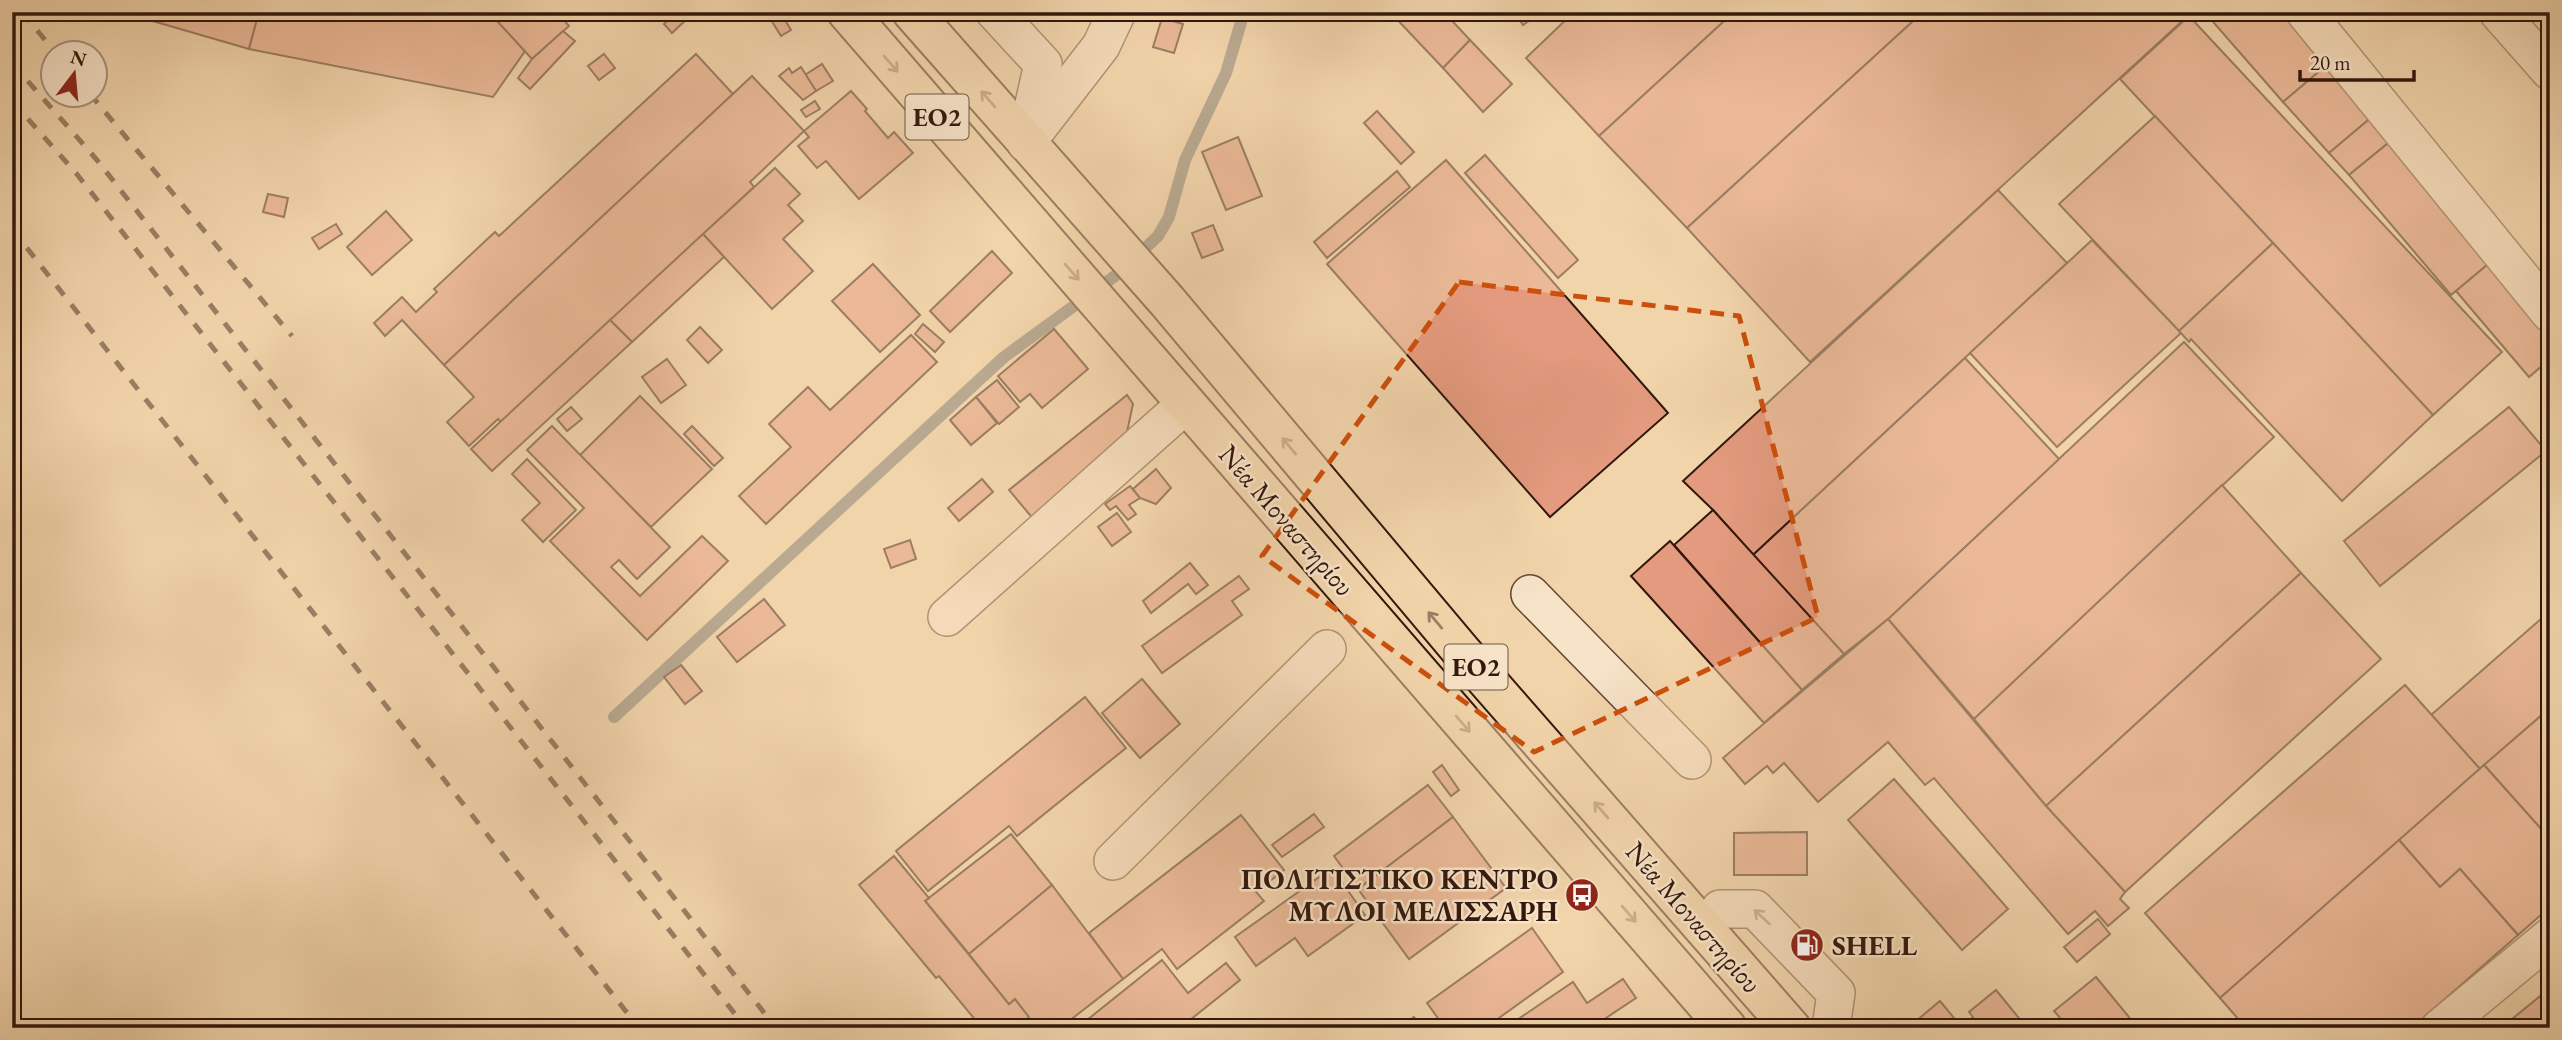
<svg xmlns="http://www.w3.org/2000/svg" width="2562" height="1040" viewBox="0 0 2562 1040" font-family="'EB Garamond',serif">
<rect width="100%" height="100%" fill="#f2d4ab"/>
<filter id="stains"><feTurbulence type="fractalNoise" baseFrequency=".00286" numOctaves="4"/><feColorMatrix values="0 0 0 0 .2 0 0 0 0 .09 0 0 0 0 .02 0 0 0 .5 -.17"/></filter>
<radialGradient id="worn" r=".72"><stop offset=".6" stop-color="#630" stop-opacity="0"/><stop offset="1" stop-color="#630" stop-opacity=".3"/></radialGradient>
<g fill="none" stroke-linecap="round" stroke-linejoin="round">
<polyline stroke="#747671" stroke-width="12" points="614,717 1004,357 1119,273 1158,236 1169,217 1185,160 1226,73 1244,12"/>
</g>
<g fill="#e39a7e" stroke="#32170c" stroke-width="2">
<polygon points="141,12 259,12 249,49 139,17"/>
<polygon points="259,12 489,12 525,51 493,97 249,49"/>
<polygon points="489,12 557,12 569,26 532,59"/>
<polygon points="676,12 689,12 691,15 672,33 664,24"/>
<polygon points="766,12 780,12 791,30 781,36"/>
<polygon points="1390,12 1444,12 1470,40 1443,68"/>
<polygon points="1517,12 1539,12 1540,13 1523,25 1515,13"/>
<polygon points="1574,12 1734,12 1599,136 1526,58"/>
<polygon points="1734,12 1923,12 1687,228 1599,136"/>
<polygon points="1923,12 2192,12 1810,362 1687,228"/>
<polygon points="2211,12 2285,12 2329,63 2283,102 2207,15"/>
<polygon points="2189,16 2502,352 2433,415 2120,79"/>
<polygon points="1162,18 1183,24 1174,53 1153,47"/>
<polygon points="563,31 575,41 530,89 518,78 532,59"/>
<polygon points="1470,40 1512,84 1483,112 1443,68"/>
<polygon points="604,54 615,68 599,80 588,66"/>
<polygon points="696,54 733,94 444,365 402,320 385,336 374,323 402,297 416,312 437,292 434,289 495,232 499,236"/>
<polygon points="2329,63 2373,116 2329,153 2283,102"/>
<polygon points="822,64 833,81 816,91 805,75"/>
<polygon points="801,67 816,91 803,100 779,76 789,68 792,73"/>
<polygon points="752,76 804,131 750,182 754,187 501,422 498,419 469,446 447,422 474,397 444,365"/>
<polygon points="851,91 867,109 865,111 888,138 894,132 913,153 859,199 826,161 817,168 798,146 809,137 804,131"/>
<polygon points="815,101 820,109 806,117 801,110"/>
<polygon points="1377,111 1414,152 1401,164 1364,123"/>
<polygon points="2155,116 2273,243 2179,331 2059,204"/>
<polygon points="2373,116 2392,140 2349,175 2329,153"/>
<polygon points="1238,137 1262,196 1226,210 1202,152"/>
<polygon points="2392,140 2493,260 2451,295 2349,175"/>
<polygon points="1485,155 1578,260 1558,278 1465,173"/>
<polygon points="1446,160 1668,413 1550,517 1327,264"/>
<polygon points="775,168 800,194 788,205 803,221 783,239 813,271 772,309 703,234"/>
<polygon points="1397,171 1410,187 1327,258 1314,242"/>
<polygon points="1998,190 2067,263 1753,555 1713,510 1683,481"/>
<polygon points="268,194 288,198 284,217 263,212"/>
<polygon points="386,211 412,240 372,275 347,247"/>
<polygon points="336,224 342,234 319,249 312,238"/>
<polygon points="1213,225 1223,250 1202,258 1192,233"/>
<polygon points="703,234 724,257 632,342 610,320"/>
<polygon points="2092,240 2181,333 2057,447 1970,353"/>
<polygon points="2273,243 2433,415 2342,501 2191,339 2189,342 2179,331"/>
<polygon points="992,251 1012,273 950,332 930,311"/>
<polygon points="2493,260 2550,327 2550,359 2529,377 2456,291"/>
<polygon points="873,264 920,315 880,352 832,301"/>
<polygon points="610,320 632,342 492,471 471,449"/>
<polygon points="923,324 944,342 935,352 915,334"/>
<polygon points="700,327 722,350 708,363 687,340"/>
<polygon points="1054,329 1088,369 1042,408 1030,394 1020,402 998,376"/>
<polygon points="911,335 937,362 766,524 739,496 791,447 769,424 808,387 830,410"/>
<polygon points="2184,342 2274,437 1974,719 1888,619"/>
<polygon points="1965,358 2059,459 1888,619 1844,654 1753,555"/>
<polygon points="667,359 686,385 661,403 642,377"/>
<polygon points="997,380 1019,407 999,424 976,397"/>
<polygon points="1127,395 1133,404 1124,446 1035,521 1009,490"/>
<polygon points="640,396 712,469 651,527 580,455"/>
<polygon points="976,397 997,423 971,445 950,420"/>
<polygon points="571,407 582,419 567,431 557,419"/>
<polygon points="2509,407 2546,451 2380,586 2344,541"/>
<polygon points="552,426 670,547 637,579 619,560 611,567 640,596 702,536 728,561 647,640 550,541 584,508 527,450"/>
<polygon points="692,426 723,458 714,466 684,434"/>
<polygon points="527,459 576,510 543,542 522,520 540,503 512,474"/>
<polygon points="1156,469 1171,488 1156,504 1140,498 1133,489"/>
<polygon points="982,479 993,492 959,521 948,508"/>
<polygon points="2222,485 2301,573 2046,806 1974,719"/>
<polygon points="1130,486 1140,498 1129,505 1136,514 1128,520 1116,506 1110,510 1105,504"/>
<polygon points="1713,510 1844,654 1802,690 1674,545"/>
<polygon points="1117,513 1131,532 1112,546 1098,527"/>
<polygon points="910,540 916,559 891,568 884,549"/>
<polygon points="1670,541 1802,690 1764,723 1631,576"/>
<polygon points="1190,563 1208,585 1196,594 1188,584 1151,613 1143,601"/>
<polygon points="2301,573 2381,659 2125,892 2046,806"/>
<polygon points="1239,576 1249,589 1232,601 1242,615 1162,673 1142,646"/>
<polygon points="764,599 785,625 737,662 717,637"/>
<polygon points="2550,611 2550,708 2480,769 2431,715"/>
<polygon points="1888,619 2046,806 2125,892 2120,899 2129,908 2108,926 2095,911 2068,934 1934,778 1925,785 1888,742 1818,802 1784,763 1773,773 1767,766 1745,784 1723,758"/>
<polygon points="681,665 702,691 685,704 664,677"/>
<polygon points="1142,679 1180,724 1140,758 1102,713"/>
<polygon points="2405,685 2480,769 2220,998 2145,913"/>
<polygon points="1085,697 1126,748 1017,836 1009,826 928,891 896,851"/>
<polygon points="2550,708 2550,839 2484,765"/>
<polygon points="1442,765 1459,790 1451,796 1433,772"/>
<polygon points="2484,765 2550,839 2550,907 2518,935 2460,869 2440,887 2399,840"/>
<polygon points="1894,779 2008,909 1962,950 1848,820"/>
<polygon points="1428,785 1453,817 1358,889 1334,856"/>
<polygon points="1314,814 1324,827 1282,857 1272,845"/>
<polygon points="1241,815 1284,870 1256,892 1264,901 1177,969 1162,949 1123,979 1089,933"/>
<polygon points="1453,817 1506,888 1409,959 1358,889"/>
<polygon points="1807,832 1807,875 1734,875 1734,833"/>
<polygon points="1011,834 1052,885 969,954 925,901"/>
<polygon points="2399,840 2440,887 2460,869 2518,935 2412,1028 2246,1028 2220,998"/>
<polygon points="894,856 929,898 925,901 1009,1004 1015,999 1029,1017 1016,1028 982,1028 939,976 936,978 859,885"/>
<polygon points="1332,868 1365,915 1308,956 1295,938 1256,966 1235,937"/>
<polygon points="1052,885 1123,979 1060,1028 1016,1028 1029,1017 1015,999 1009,1004 969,954"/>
<polygon points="2098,919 2110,934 2077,962 2064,947"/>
<polygon points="1532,928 1563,972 1485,1028 1445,1028 1427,1003"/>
<polygon points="1162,960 1188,993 1226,963 1240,980 1180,1028 1077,1028"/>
<polygon points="2096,977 2138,1028 2069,1028 2054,1011"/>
<polygon points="1623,979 1636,998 1591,1028 1505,1028 1573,982 1587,1003"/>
<polygon points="2550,988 2550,1028 2501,1028"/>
<polygon points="1996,990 2027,1028 1960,1028 1973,1017 1969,1012"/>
<polygon points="1940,1001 1954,1018 1942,1028 1911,1028 1910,1026"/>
<polygon points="1414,1017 1422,1028 1399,1028"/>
</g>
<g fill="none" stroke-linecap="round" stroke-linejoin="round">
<g stroke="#624634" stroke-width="40">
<g id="minor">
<polyline points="995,12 1043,64 1034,104"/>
<polyline points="2305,12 2550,313"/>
<polyline points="2498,12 2550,71"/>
<polyline points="1026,143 1101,46 1117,12"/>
<polyline points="1530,594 1692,760"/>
<polyline points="947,617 1186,404"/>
<polyline points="1113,861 1327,649"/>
<polyline points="1720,909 1755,909 1836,993 1831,1028"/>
<polyline points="2440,1028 2550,937"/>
</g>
</g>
<g stroke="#32170c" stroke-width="42">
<g id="major">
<polyline points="847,12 1727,1028"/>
<polyline points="912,12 1167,301 1462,652 1791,1028"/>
</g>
</g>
<use href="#minor" stroke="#f7e3c8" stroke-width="37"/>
<use href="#major" stroke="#f2d4ab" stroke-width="38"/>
<g stroke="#32170c" stroke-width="5" stroke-dasharray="12 12" stroke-linecap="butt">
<polyline points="22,12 55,52"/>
<polyline points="12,63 97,160 776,1028"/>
<polyline points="90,94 292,336"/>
<polyline points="12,101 76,173 746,1028"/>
<polyline points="12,229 639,1028"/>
</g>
</g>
<defs><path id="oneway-shaft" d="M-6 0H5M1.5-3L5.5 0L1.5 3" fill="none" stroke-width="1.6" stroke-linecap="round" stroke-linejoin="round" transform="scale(1.75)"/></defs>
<g stroke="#9c7f63">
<use href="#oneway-shaft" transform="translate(891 64) rotate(49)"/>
<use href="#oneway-shaft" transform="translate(988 99) rotate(-131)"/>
<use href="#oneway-shaft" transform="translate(1072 272) rotate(49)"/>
<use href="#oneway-shaft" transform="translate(1289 446) rotate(-130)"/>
<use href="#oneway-shaft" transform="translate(1435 620) rotate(-130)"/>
<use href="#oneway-shaft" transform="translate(1463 724) rotate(49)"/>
<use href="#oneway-shaft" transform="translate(1601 810) rotate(-131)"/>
<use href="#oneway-shaft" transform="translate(1629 914) rotate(49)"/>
</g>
<use stroke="#9e8773" href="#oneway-shaft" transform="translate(1762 917) rotate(-137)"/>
<path d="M0 0H2562V1040H0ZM1459 282 1739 316 1818 617 1534 752 1262 556Z" fill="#f2d4ab" fill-opacity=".55" fill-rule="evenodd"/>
<path fill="none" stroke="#cd4f0c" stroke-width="5" stroke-dasharray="14 9" stroke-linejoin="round" d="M1459 282 1739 316 1818 617 1534 752 1262 556Z"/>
<defs>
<g id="bus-disc" transform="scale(1.75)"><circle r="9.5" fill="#8f2418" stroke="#f7e3c8"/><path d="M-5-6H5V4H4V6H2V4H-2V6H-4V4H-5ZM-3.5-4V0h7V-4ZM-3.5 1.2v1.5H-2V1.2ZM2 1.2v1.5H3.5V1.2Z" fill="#fff"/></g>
<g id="fuel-disc" transform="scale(1.75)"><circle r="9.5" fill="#8f2418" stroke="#f7e3c8"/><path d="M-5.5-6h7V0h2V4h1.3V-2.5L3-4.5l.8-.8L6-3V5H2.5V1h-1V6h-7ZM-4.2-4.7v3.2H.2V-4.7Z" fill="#fff"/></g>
</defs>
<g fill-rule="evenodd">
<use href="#bus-disc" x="1582" y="895"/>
<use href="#fuel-disc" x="1807" y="945"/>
</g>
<g text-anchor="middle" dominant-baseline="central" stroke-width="5" stroke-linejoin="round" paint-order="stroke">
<g fill="#f7e3c8" stroke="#6d5444" stroke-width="2">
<rect x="905.5" y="94.5" width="63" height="45" rx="5"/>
<rect x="1444.5" y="644.5" width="63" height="45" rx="5"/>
</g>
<g font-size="26" font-weight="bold" fill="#32170c">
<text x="937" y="117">ΕΟ2</text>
<text x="1476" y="667">ΕΟ2</text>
</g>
<g font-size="28" fill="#32170c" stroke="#f7e3c8">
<text transform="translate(1287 520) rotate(49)">Νέα Μοναστηρίου</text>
<text transform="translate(1694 917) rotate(49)">Νέα Μοναστηρίου</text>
</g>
<g font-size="28" font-weight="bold" fill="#32170c" stroke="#f7e3c8" text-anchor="end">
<text x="1558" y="879">ΠΟΛΙΤΙΣΤΙΚΟ ΚΕΝΤΡΟ<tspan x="1558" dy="32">ΜΥΛΟΙ ΜΕΛΙΣΣΑΡΗ</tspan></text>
<text x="1832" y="945" text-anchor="start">SHELL</text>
</g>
</g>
<rect width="2562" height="1040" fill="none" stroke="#f2d4ab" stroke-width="42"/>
<rect x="14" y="14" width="2534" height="1012" fill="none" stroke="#32170c" stroke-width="3.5"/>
<rect x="21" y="21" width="2520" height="998" fill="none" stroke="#32170c" stroke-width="2"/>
<g transform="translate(74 74) rotate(16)"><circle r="33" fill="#f7e3c8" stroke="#a8917d" stroke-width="2"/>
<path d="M0-5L12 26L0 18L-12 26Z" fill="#8f2418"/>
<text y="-10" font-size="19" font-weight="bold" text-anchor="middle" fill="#32170c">N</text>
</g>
<path d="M2300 70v10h114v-10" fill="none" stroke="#32170c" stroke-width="3.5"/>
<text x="2310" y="70" font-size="21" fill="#32170c" stroke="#f7e3c8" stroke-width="5" paint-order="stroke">20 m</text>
<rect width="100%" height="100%" filter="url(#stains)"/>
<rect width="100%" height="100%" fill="url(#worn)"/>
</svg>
